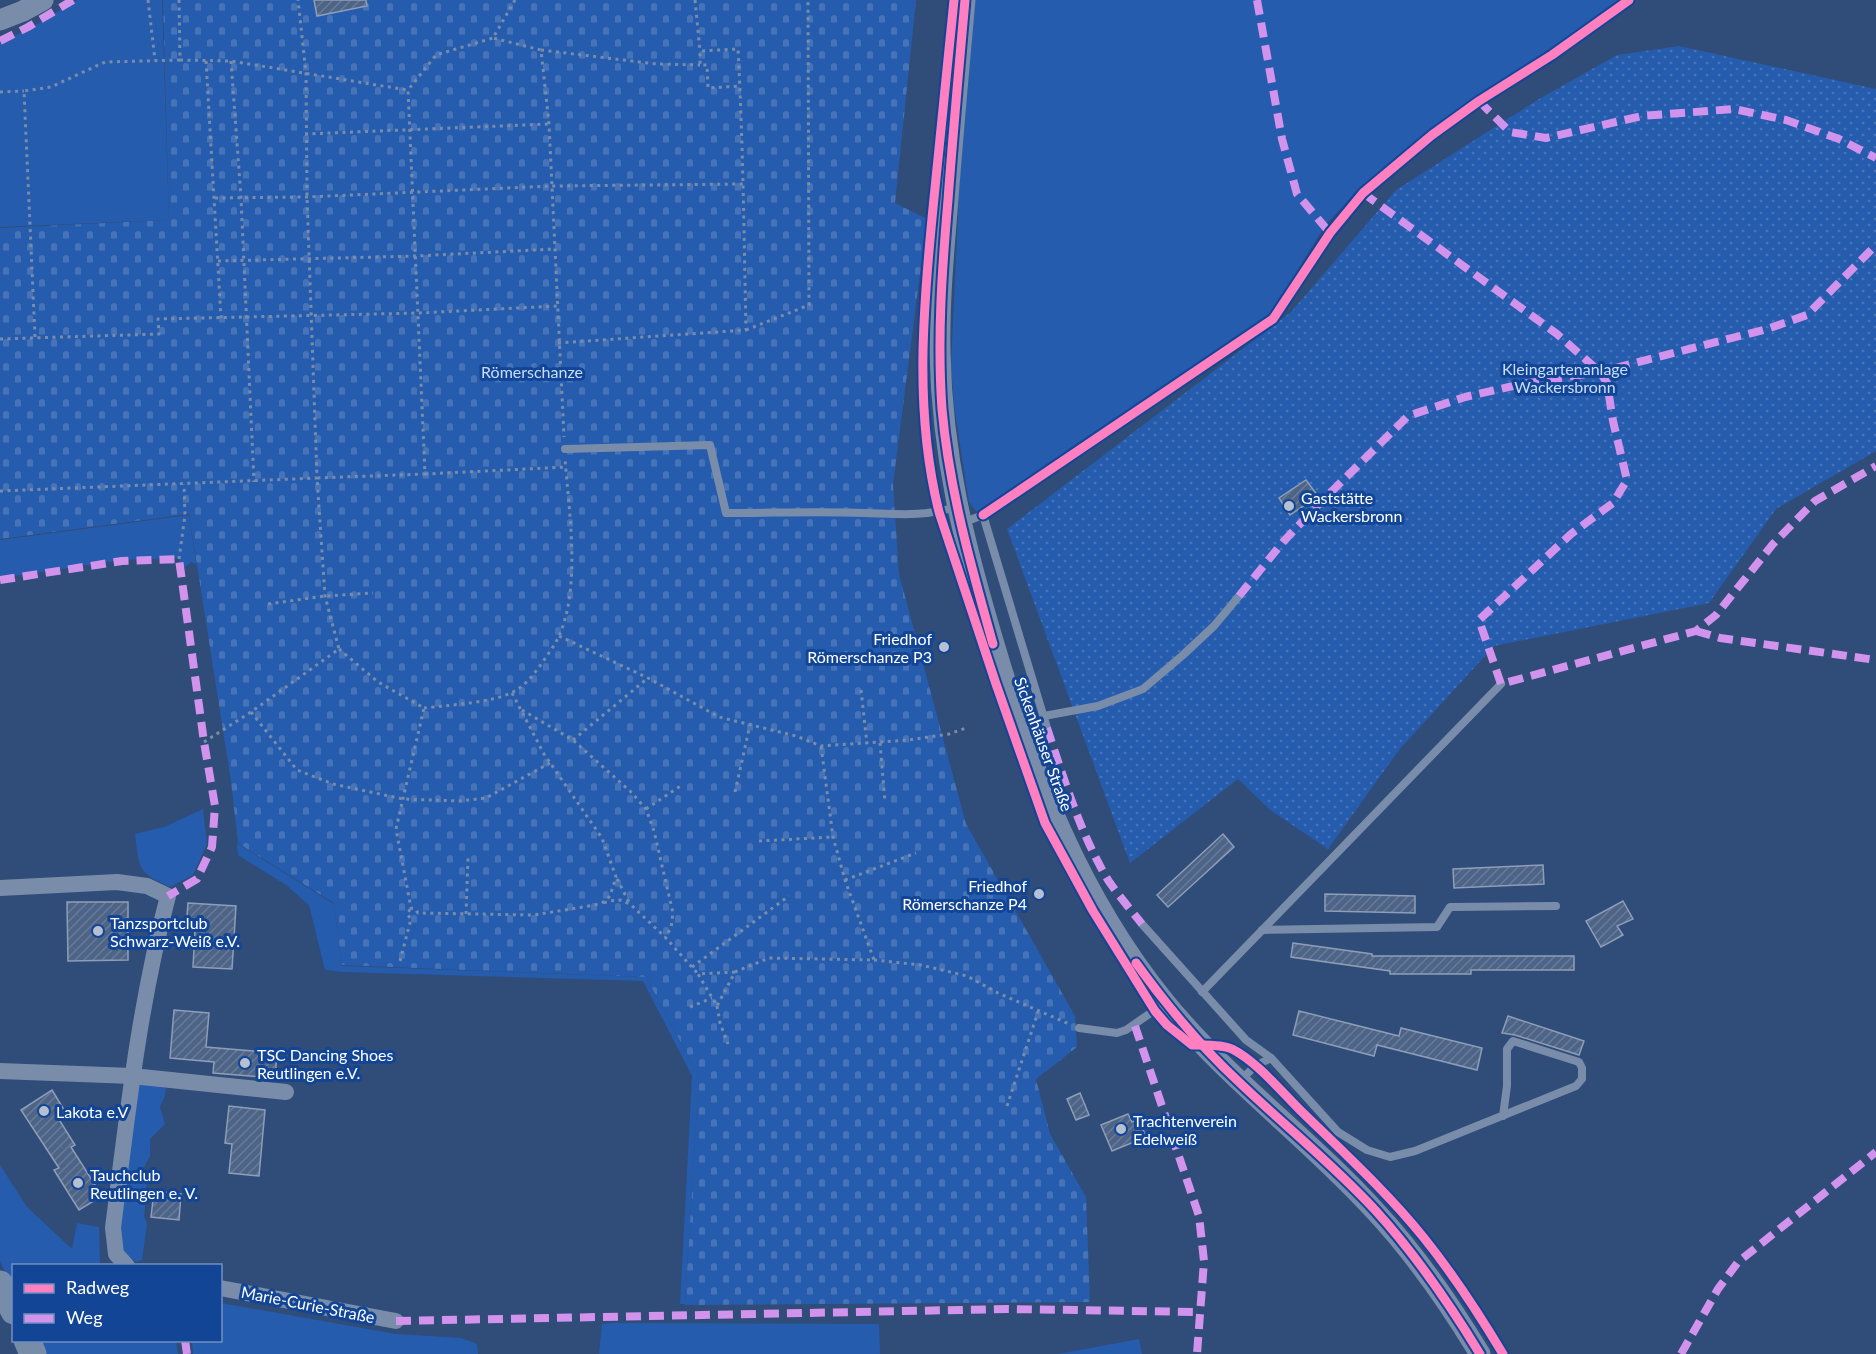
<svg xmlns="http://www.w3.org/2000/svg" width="1876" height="1354" viewBox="0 0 1876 1354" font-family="Lato,sans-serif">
<defs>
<pattern id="cemetery-stones" width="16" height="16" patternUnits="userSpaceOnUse" patternTransform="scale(1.5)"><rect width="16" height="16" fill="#265cad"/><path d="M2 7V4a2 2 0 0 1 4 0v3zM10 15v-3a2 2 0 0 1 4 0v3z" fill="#4774b9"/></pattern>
<pattern id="garden-dots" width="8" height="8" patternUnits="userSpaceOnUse" patternTransform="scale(1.5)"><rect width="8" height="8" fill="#265cad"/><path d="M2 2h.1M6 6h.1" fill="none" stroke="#4774b9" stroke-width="1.8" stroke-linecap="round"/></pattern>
<pattern id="building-hatch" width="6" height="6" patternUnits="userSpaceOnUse" patternTransform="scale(1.5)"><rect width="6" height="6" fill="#4d6487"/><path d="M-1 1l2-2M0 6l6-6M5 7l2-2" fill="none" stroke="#687b99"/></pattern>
</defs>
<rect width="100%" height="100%" fill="#304c78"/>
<g fill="#265cad">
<polygon points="77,0 162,0 169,220 0,227 0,43 29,29"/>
<polygon points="968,0 1627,0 1476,97 1426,134 1360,188 1326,224 1269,316 986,510 976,511 969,502 954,406 951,365"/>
<polygon points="189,515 196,562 195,564 191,562 185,567 181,566 179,558 122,560 0,578 0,540"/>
<path d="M203 809 207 844 193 875 170 887C137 872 139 868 135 834L164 827Z"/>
<polygon points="237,843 334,904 342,966 646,977 699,1076 685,1304 680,1304 692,1076 643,981 343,972 325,970 309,905 286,885 238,855"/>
<polygon points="136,1081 160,1084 166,1089 165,1096 160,1107 165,1124 150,1139 150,1156 144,1167 147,1192 144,1216 147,1224 142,1260 136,1262 122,1251 119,1231"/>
<polygon points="0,1165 27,1207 72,1249 77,1223 99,1227 100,1265 14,1266 13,1289 0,1261"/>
<polygon points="221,1303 396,1334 461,1338 477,1344 478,1354 193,1354 192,1341 220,1340"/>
<polygon points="611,1323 879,1324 880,1354 599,1354 602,1324"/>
<polygon points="1139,1339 1142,1354 1058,1354"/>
<polygon points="38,1341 176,1341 178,1354 43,1354"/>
</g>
<polygon fill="url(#cemetery-stones)" points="163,0 916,0 895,203 927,219 893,484 899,574 966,824 1075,1016 1077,1047 1036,1079 1050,1134 1086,1197 1090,1302 685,1305 699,1076 646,977 342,965 334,903 238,843 231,781 189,514 0,539 0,228 169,220"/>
<polygon fill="url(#garden-dots)" points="1679,46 1876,89 1876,451 1776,509 1709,603 1494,646 1399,750 1328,849 1270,810 1238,779 1130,863 1007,529 1291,312 1396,190 1539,99 1617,55"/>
<g fill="url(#building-hatch)" stroke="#8e9eb8" stroke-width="1.5">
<polygon points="314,0 366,0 367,6 317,16"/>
<polygon points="1306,480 1318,496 1290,515 1279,498"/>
<polygon points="1223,834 1234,847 1168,907 1157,895"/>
<polygon points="1543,865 1544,884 1454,888 1453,869"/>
<polygon points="1325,894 1415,896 1415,913 1325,911"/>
<polygon points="1623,901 1633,919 1617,926 1623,935 1601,947 1586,921"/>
<polygon points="67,902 128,902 128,960 68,961"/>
<polygon points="188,903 236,906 232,969 193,967 195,930 186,929"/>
<polygon points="1293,943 1372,954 1372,956 1574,956 1574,970 1471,970 1471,974 1390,974 1390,971 1291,957"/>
<polygon points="174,1010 209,1013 206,1047 277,1053 275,1078 213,1073 214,1062 170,1058"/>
<polygon points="1299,1011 1399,1036 1401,1028 1482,1048 1477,1070 1377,1045 1374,1056 1293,1035"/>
<polygon points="1508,1016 1584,1041 1579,1055 1515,1035 1502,1033"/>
<polygon points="52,1090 66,1113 58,1118 75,1145 71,1147 102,1196 79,1210 54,1170 59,1168 21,1110"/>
<polygon points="1080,1093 1089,1115 1076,1120 1067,1099"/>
<polygon points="229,1106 265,1110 259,1176 229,1173 232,1144 225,1143"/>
<polygon points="1128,1114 1132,1122 1139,1119 1146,1137 1112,1151 1101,1125"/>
<polygon points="154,1191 181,1194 179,1220 151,1217"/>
</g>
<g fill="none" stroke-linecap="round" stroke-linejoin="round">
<g stroke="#798dab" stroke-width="3" stroke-dasharray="3 4.5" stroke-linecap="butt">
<polyline points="148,0 155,60"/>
<polyline points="179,0 180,60 231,61 407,90"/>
<polyline points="515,0 493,38 541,50 549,124 564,437"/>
<polyline points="695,0 700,51"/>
<polyline points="541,50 656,64 700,65"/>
<polyline points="206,61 221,318"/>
<polyline points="231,61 241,198 254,482"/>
<polyline points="0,92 24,91"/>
<polyline points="305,134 549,124"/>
<polyline points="215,198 307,197 552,186 743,184"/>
<polyline points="218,261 416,256 555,249"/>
<polyline points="746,330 809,305 808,0"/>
<polyline points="35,337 24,91 51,87 105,62 180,60"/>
<polyline points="0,339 159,334 158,319 419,313 557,306"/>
<path d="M558 343 746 330C744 236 743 143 738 49L700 51V65H707L708 88 740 86"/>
<polyline points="425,474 566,467"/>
<polyline points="0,491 317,478 307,197 306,73 298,0"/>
<polyline points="179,559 185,515 184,484"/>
<polyline points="268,604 325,596 373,593"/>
<polyline points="559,636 648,678 719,717 796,736 821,746 909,740 949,734 966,728"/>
<polyline points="339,649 378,682 424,708 396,829 411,908 415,909 418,913 534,915 601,904"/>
<polyline points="861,690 867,744"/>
<polyline points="512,693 544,754 602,838 616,877 610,896 601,904 609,901 620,900 630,904 665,937 698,974"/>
<path d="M424 708C449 705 491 703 513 692 526 685 534 674 542 663 548 654 555 645 559 636 581 587 569 512 565 459"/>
<polyline points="522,710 573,740 630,791 646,809 654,831 673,913 671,928 665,937"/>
<polyline points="251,712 297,770 333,784 403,799 460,801 486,798 550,763"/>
<polyline points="573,740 648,678"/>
<polyline points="204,742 251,712 339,649 325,596 317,478 425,474 408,90 436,55 493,38"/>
<polyline points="880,743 885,802"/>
<polyline points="735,792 750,725"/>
<polyline points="646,809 682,785"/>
<polyline points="759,841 833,837"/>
<polyline points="617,879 629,902"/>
<polyline points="845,880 916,853"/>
<polyline points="466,914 468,858"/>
<polyline points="874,960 921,965 967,976 998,993 1069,1024"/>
<polyline points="400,961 411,919 407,914 411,908"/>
<polyline points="692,967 789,896"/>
<polyline points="735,972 698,974 717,1006 735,972 769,958 874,960 845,880 833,837 821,746"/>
<polyline points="717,1006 720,1023 728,1044"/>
<polyline points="690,1007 712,998"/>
<polyline points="1007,1106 1038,1012"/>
</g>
<g stroke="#798dab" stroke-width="8">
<path d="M565 449 710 445 726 513C772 513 819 511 865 513 898 514 923 517 956 507"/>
<polyline points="962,523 983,515 1047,728"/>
<polyline points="1044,716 1098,706 1143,689 1183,655 1214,626 1239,596"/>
<polyline points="1142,924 1246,1040 1271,1058"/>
<polyline points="1262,930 1437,927 1450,907 1556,906"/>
<polyline points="1202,992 1501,684"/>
<polyline points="1079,1028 1117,1033 1126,1030 1165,1003"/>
<polyline points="1239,1082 1255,1066 1271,1058 1338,1132 1367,1150 1390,1157 1415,1151 1576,1086 1582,1079 1582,1068 1579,1062 1513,1041 1507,1049 1507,1086 1503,1116"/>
</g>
<g stroke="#798dab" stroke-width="16">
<path d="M0 888 117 882 147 886 168 896C139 1005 127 1117 113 1228L116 1254 127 1266"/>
<polyline points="0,1071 132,1076 286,1092"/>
<polyline points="220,1288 396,1321"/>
</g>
<g stroke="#798dab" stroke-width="21">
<path d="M965 0C959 66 953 132 948 199 944 249 939 300 940 352 942 457 964 544 994 644 1032 773 1079 896 1164 1001 1229 1081 1309 1138 1376 1212 1416 1255 1449 1303 1480 1354"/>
<polyline points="0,20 23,11 43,0"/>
</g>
<g stroke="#778ca9" stroke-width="27">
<polyline points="0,1284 14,1311"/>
<polyline points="27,1340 33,1354"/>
</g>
<g stroke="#d193ec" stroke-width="8" stroke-dasharray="15 8" stroke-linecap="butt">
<polyline points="1257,0 1282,139 1297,194 1330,233"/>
<polyline points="0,41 28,27 73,0"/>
<polyline points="1479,101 1510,132 1546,138 1642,116 1734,109 1786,120 1839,139 1876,158"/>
<polyline points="1363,193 1557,334 1600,372 1607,383 1613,421 1627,480 1613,503 1571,534 1479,620 1501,684 1696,631 1716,615 1773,544 1815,501 1876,466"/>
<polyline points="0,580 122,561 179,559 204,742 215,806 212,847 197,879 168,896"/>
<polyline points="1239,596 1283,542 1316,507 1408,416 1465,397 1522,384 1600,372 1767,329 1807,315 1876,245"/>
<polyline points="1696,631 1720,638 1876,660"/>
<path d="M1047 728C1064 779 1080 833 1108 880 1118 895 1131 910 1142 924"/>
<polyline points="1135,1026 1199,1216 1204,1261 1197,1354"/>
<polyline points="396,1321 1008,1309 1199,1312"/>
<polyline points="185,1340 187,1354"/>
<polyline points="1681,1354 1718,1289 1738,1262 1876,1152"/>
</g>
<g stroke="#124596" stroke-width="13">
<g id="cycleway">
<path d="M954 0C947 69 940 139 933 208 923 309 914 413 939 512L996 684 1045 823 1093 911 1155 1011 1167 1025 1192 1045C1203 1045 1221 1044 1232 1049 1256 1061 1281 1091 1300 1110 1342 1151 1387 1192 1424 1238 1453 1274 1479 1314 1503 1354"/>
<path d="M965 0C959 67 953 133 948 200 942 269 937 339 942 409 949 489 971 566 993 644"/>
<polyline points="983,515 1273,319 1330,233 1363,193 1432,135 1479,101 1552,55 1629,0"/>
<path d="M1136 963C1167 1006 1201 1047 1240 1083 1285 1126 1334 1165 1376 1211 1416 1255 1449 1303 1480 1354"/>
</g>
</g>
<use href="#cycleway" stroke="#ff80c0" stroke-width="9"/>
</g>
<g fill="#b7c0d0" stroke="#124596" stroke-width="2">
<circle cx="1289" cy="506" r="6"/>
<circle cx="944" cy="647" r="6"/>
<circle cx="1039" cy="894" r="6"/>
<circle cx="98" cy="931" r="6"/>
<circle cx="245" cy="1063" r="6"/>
<circle cx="44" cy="1111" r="6"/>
<circle cx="1121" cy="1129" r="6"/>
<circle cx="78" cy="1183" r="6"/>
</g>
<g text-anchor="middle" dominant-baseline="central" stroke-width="6" stroke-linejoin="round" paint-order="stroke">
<g font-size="16" fill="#c9defd" stroke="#124596">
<text x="1565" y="368">Kleingartenanlage<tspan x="1565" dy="18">Wackersbronn</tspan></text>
<text x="532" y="371">Römerschanze</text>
</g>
<g font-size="16" fill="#fff" stroke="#124596" text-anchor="start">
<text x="1301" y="497">Gaststätte<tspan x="1301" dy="18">Wackersbronn</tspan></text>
<text x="932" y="638" text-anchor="end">Friedhof<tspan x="932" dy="18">Römerschanze P3</tspan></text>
<text x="1027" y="885" text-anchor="end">Friedhof<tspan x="1027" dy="18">Römerschanze P4</tspan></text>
<text x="110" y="922">Tanzsportclub<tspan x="110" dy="18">Schwarz-Weiß e.V.</tspan></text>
<text x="257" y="1054">TSC Dancing Shoes<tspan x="257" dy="18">Reutlingen e.V.</tspan></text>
<text x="56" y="1111">Lakota e.V</text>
<text x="1133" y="1120">Trachtenverein<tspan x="1133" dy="18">Edelweiß</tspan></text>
<text x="90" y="1174">Tauchclub<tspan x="90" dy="18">Reutlingen e. V.</tspan></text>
</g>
<g font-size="16" fill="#fff" stroke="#124596">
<text transform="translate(1044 744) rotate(70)">Sickenhäuser Straße</text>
<text transform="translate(308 1304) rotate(11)">Marie-Curie-Straße</text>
</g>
</g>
<rect x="12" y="1264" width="210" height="78" fill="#124596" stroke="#718fc0" stroke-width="1.5"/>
<rect x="24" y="1284" width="30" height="9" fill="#ff80c0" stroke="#718fc0" stroke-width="1.5"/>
<text x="66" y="1294" font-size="18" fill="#ffffff">Radweg</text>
<rect x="24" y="1314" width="30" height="9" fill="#d193ec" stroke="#718fc0" stroke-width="1.5"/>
<text x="66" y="1324" font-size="18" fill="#ffffff">Weg</text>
</svg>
